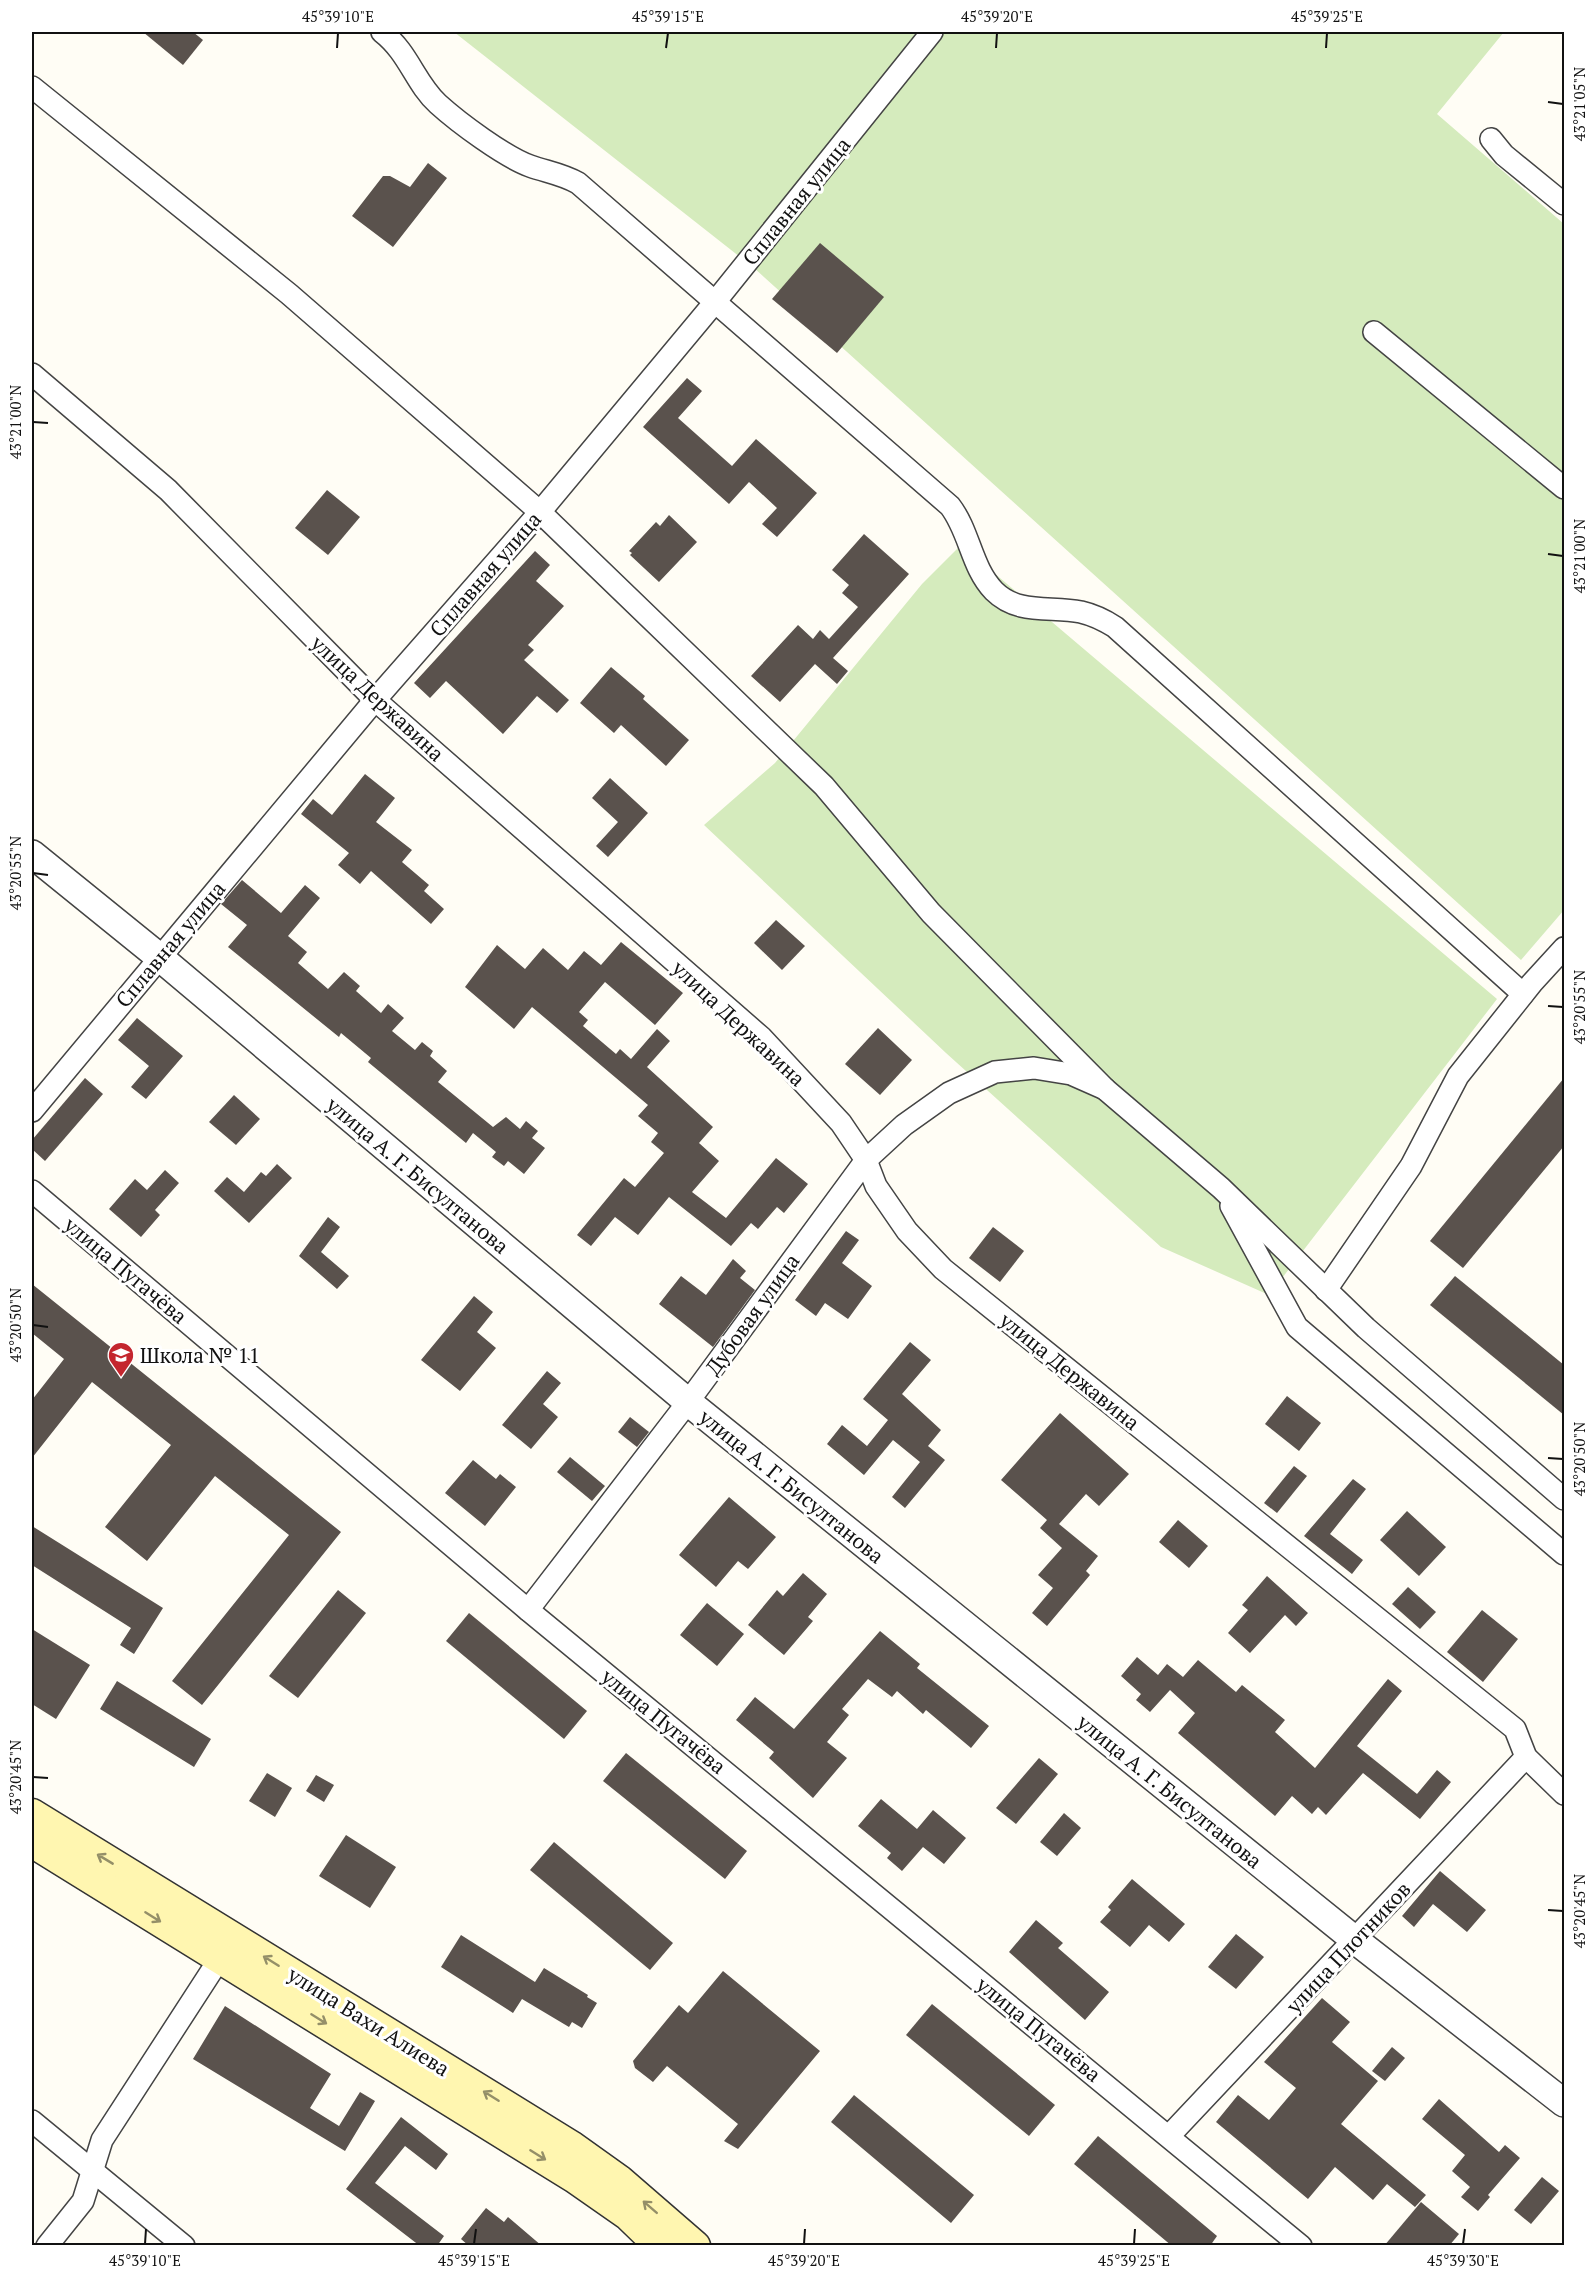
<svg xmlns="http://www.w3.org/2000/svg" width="1596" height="2277" viewBox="0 0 1596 2277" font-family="'PT Serif',serif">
<rect width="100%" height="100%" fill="#fffdf5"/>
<g fill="#d5ebbd">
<polygon points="454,32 1504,32 1437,114 1564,224 1564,910 1521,960 754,268"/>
<polygon points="961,545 1497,999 1269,1295 1161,1247 946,1053 704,825 775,763 922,584"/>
</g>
<g fill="#5a524d">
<polygon points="143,32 193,32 203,40 183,65"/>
<polygon points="428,163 447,178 393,247 352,216 383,176 390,176 410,187"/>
<polygon points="820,243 884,297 837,353 772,299"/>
<polygon points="687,378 702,391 678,418 732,466 756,439 817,493 777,537 762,524 777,508 749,482 729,504 643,427"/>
<polygon points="327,490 360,517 328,555 295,528"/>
<polygon points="669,515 697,542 659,582 630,555 632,553 629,551 656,522 660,526"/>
<polygon points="864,534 909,574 833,658 848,671 837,684 815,664 780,702 751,676 798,625 813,639 820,630 829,639 858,607 842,593 849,585 832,570"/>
<polygon points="535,551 550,565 536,581 564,606 528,645 534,650 524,660 569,700 557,713 537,696 503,734 446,681 430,698 414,683"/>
<polygon points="611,667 645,696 643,699 689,740 666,766 621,725 614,733 580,703"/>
<polygon points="365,774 395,798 376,822 412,850 402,862 429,885 424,891 444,909 431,924 371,871 360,884 338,865 349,853 301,814 313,799 332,815"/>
<polygon points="610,778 648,813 608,857 596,846 618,822 592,798"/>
<polygon points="242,880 281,913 305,885 320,898 288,936 307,952 298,963 328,989 344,972 360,986 356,991 381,1013 388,1004 404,1018 392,1031 415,1050 422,1042 433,1051 430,1056 447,1071 438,1082 493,1127 506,1117 520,1129 526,1121 538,1131 532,1138 545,1148 524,1174 508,1161 504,1166 492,1157 496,1152 473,1133 466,1143 368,1062 371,1058 341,1033 339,1037 228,947 247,925 221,904"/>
<polygon points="776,920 805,946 782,970 754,943"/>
<polygon points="621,942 683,993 655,1025 605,982 579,1012 588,1020 583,1026 616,1054 620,1049 631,1059 657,1029 670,1041 647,1067 713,1127 699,1143 719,1161 692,1192 726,1218 776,1158 808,1184 784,1213 777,1207 758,1229 751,1223 731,1246 669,1197 638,1235 615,1217 591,1246 577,1235 624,1178 635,1187 664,1153 651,1142 658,1133 638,1116 648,1105 532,1007 514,1029 465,987 497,945 525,969 543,948 568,970 584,951 601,965"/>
<polygon points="137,1018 183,1056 146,1099 131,1087 149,1066 118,1040"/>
<polygon points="878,1028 912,1060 880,1095 845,1064"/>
<polygon points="85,1078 103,1094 45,1161 32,1149 32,1140"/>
<polygon points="1564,1078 1564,1146 1463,1268 1430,1241"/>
<polygon points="234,1095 260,1119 236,1145 209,1122"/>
<polygon points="277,1164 292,1178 249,1223 214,1191 227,1177 244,1192 261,1172 266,1176"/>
<polygon points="165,1170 179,1183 155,1210 160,1215 141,1237 109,1209 135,1179 147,1190"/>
<polygon points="328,1217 340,1227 321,1252 349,1276 337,1289 299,1256"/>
<polygon points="993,1227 1024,1251 1000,1282 969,1258"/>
<polygon points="846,1231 859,1240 842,1263 872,1286 848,1319 825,1303 816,1316 795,1300"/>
<polygon points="733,1259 746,1271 740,1278 755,1290 713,1347 659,1304 681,1276 706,1295"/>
<polygon points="1455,1276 1564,1365 1564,1415 1430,1305"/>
<polygon points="32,1284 341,1532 202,1705 172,1681 289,1535 215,1476 147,1561 105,1527 171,1445 92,1382 32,1458 32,1400 64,1359 32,1333"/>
<polygon points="474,1296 493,1312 477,1332 496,1348 460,1391 421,1360"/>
<polygon points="910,1342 931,1360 902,1394 941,1430 928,1446 945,1460 905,1508 892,1497 920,1462 893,1440 864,1475 827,1444 842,1425 867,1446 888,1420 863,1399"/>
<polygon points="547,1371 561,1383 543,1404 558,1417 531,1449 502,1425"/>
<polygon points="1287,1396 1321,1423 1299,1451 1265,1424"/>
<polygon points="1060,1413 1129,1474 1099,1506 1086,1494 1059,1524 1098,1556 1086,1571 1090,1575 1047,1626 1032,1613 1053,1588 1038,1575 1062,1548 1040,1528 1047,1520 1001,1480"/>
<polygon points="630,1417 649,1432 637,1447 618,1432"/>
<polygon points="570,1457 605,1486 592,1501 557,1472"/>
<polygon points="473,1460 496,1479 500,1474 516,1487 485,1526 445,1493"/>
<polygon points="1294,1466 1307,1476 1277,1513 1264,1503"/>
<polygon points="1353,1479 1366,1489 1330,1534 1363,1560 1352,1574 1304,1536"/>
<polygon points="729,1497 776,1537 748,1569 738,1561 716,1587 679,1555"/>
<polygon points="1407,1511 1446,1547 1419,1576 1380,1540"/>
<polygon points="1178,1520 1208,1546 1189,1568 1159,1542"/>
<polygon points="32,1526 163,1608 134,1654 120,1645 131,1628 32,1565"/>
<polygon points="803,1573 827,1594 808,1617 813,1621 784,1655 748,1625 777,1590 783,1596"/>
<polygon points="1267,1576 1308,1613 1296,1626 1285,1615 1250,1653 1228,1633 1248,1610 1242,1605"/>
<polygon points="1408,1587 1436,1612 1420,1629 1392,1604"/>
<polygon points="338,1590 366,1613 298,1698 269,1676"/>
<polygon points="707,1603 744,1634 717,1666 680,1635"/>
<polygon points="1482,1610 1518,1639 1483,1682 1447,1652"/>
<polygon points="469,1613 587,1711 564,1739 446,1641"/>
<polygon points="32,1629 90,1665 56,1719 32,1704"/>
<polygon points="880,1631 920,1664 917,1668 989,1726 971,1748 926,1710 923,1714 897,1691 892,1697 868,1679 842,1709 849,1715 827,1742 847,1758 813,1798 769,1758 774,1752 736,1720 755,1697 794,1729"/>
<polygon points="1137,1657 1158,1675 1167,1664 1183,1677 1198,1660 1236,1692 1242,1685 1285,1720 1275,1732 1315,1768 1388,1679 1402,1691 1357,1746 1417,1794 1437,1770 1451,1782 1420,1819 1363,1773 1326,1815 1318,1807 1312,1814 1292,1796 1275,1816 1178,1733 1195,1713 1170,1690 1150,1712 1136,1700 1141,1694 1121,1676"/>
<polygon points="117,1681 211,1739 194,1767 100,1709"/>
<polygon points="626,1753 747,1851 725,1879 603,1781"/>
<polygon points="1039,1758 1058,1774 1016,1824 996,1808"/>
<polygon points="267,1773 292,1788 275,1817 249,1801"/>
<polygon points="316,1775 334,1785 324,1802 306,1791"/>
<polygon points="881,1799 917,1829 933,1810 966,1838 944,1864 923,1847 902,1871 887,1858 891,1853 858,1826"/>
<polygon points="1064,1813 1081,1828 1057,1856 1040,1842"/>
<polygon points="346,1835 396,1867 370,1908 319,1876"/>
<polygon points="554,1842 673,1943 650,1970 530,1870"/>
<polygon points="1440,1871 1486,1910 1467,1932 1433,1904 1414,1927 1402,1916"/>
<polygon points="1132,1879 1185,1924 1169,1942 1149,1925 1130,1947 1100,1922 1111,1910 1108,1907"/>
<polygon points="1036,1920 1063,1943 1058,1948 1109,1992 1085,2020 1009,1952"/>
<polygon points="1236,1934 1264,1957 1236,1989 1208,1967"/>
<polygon points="461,1935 535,1982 544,1968 588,1995 587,1997 597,2003 582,2028 572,2022 569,2027 522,1999 513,2013 441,1967"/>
<polygon points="723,1971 820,2051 738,2149 724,2141 738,2124 667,2066 653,2082 635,2068 633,2061 679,2005 688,2013"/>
<polygon points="1322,1998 1350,2022 1332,2042 1378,2081 1341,2124 1426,2195 1415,2207 1387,2184 1373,2200 1335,2167 1308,2199 1216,2122 1238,2095 1269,2120 1296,2088 1264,2062"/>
<polygon points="932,2004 1055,2105 1029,2136 906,2035"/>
<polygon points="225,2006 331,2074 310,2108 339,2126 360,2092 375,2101 345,2151 193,2059"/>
<polygon points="1392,2047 1405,2058 1385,2081 1372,2071"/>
<polygon points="854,2095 974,2195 951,2223 831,2122"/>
<polygon points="1439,2099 1499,2152 1505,2145 1520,2158 1488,2195 1490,2197 1478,2211 1461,2197 1470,2187 1452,2171 1465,2155 1422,2119"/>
<polygon points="401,2117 448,2154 436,2170 405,2146 375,2183 444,2236 437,2246 420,2246 346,2189"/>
<polygon points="1098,2136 1217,2236 1210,2246 1172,2246 1074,2164"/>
<polygon points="1542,2177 1559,2191 1531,2224 1514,2210"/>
<polygon points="1421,2202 1459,2234 1449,2246 1384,2246"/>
<polygon points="486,2208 504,2222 508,2217 542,2246 469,2246 461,2239"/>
</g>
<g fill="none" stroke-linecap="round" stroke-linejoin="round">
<g stroke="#444" stroke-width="24">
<g id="minor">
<path d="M382 32C409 53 415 83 438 104 459 123 505 157 530 166 547 172 562 174 578 183L950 506C970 532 971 567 994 591 1018 615 1050 606 1081 612 1094 615 1104 620 1115 627L1523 994"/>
<polyline points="32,87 289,294 540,512 824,786 931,913 1105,1089"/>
<polyline points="1491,139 1504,155 1564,204"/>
<polyline points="1374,332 1564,488"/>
<polyline points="32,374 168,490 375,700 761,1037 841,1123 866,1160 876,1186 907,1231 943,1269 1515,1729 1526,1757 1564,1794"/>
<polyline points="32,1111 375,700 540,512 715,302 932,32"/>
<polyline points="32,1191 528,1610 1301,2246"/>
<polyline points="1231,1206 1297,1327 1564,1554"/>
<polyline points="1326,1290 1411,1166 1458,1076 1532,983 1564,948"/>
<polyline points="528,1610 688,1402 866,1160 904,1125 949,1093 995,1072 1034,1068 1071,1074 1105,1089 1221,1188 1366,1328 1564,1499"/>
<polyline points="32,2121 184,2246"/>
<polyline points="1169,2136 1526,1757"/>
<polyline points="47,2246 83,2201 102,2140 220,1958"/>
</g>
</g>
<g stroke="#444" stroke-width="30">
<polyline id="tertiary" points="32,854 158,956 688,1402 1355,1940 1564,2103"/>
</g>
<g stroke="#333" stroke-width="33">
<g id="secondary">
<polyline points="32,1814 571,2146 620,2181 695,2246"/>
<polyline points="32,1842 575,2178 628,2215 660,2246"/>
</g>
</g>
<use href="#minor" stroke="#fff" stroke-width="21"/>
<use href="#tertiary" stroke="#fff" stroke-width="27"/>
<use href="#secondary" stroke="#fff6b0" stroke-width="30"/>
</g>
<defs><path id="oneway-shaft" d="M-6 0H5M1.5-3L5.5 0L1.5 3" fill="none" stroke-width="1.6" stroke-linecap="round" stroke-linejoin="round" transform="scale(1.5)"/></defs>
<g stroke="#948f68">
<use href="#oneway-shaft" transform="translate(105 1859) rotate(-149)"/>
<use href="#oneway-shaft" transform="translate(153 1917) rotate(32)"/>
<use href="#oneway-shaft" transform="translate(271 1961) rotate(-148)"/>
<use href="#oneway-shaft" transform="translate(319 2019) rotate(32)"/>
<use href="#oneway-shaft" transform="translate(491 2096) rotate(-148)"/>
<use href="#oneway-shaft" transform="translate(538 2155) rotate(32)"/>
<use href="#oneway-shaft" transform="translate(650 2207) rotate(-139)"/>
</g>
<path fill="none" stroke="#111" stroke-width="2" d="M337 48 338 33M666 48 668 33M996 48 997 33M1326 48 1327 33M1548 102 1563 104M33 422 48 423M1548 554 1563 556M33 873 48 875M1548 1006 1563 1007M33 1325 48 1327M1548 1458 1563 1459M33 1777 48 1778M1548 1910 1563 1911M145 2244 146 2229M474 2244 476 2229M804 2244 805 2229M1134 2244 1135 2229M1463 2244 1465 2229"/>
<defs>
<g id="school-pin" transform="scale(1.35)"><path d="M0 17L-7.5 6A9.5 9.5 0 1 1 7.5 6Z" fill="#c4262e" stroke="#fff"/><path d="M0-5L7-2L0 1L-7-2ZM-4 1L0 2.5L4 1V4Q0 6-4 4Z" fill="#fff"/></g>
</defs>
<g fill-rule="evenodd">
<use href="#school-pin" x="121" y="1355"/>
</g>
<g text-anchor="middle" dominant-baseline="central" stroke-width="6" stroke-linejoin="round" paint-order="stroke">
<g font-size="21" fill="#111" stroke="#fff">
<text transform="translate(796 201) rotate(-51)">Сплавная улица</text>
<text transform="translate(485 574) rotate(-49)">Сплавная улица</text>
<text transform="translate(378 698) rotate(43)">улица Державина</text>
<text transform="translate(170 944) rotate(-50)">Сплавная улица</text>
<text transform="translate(739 1023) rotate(43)">улица Державина</text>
<text transform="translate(418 1175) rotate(40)">улица А. Г. Бисултанова</text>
<text transform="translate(126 1270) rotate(40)">улица Пугачёва</text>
<text transform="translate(752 1314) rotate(-54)">Дубовая улица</text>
<text transform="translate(1070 1371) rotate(39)">улица Державина</text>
<text transform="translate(792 1486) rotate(39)">улица А. Г. Бисултанова</text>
<text transform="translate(664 1721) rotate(39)">улица Пугачёва</text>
<text transform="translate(1170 1791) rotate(39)">улица А. Г. Бисултанова</text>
<text transform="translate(1348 1947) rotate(-47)">улица Плотников</text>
<text transform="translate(369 2021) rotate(32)">улица Вахи Алиева</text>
<text transform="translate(1039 2029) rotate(39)">улица Пугачёва</text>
</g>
<g font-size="21" fill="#111" stroke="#fff" text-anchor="start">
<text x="140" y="1355">Школа № 11</text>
</g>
</g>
<rect width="1596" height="2277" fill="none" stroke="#ffffff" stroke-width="66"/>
<rect x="33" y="33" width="1530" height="2211" fill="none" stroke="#111" stroke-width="2"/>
<g font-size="15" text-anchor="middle" fill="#111">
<text x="338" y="22">45°39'10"E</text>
<text x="668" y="22">45°39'15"E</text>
<text x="997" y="22">45°39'20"E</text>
<text x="1327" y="22">45°39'25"E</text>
<text transform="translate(1580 104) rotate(-90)" y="5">43°21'05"N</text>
<text transform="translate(16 422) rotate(-90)" y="5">43°21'00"N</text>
<text transform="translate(1580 556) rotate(-90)" y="5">43°21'00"N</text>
<text transform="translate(16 873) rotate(-90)" y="5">43°20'55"N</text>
<text transform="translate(1580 1007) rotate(-90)" y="5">43°20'55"N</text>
<text transform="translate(16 1325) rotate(-90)" y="5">43°20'50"N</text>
<text transform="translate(1580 1459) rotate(-90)" y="5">43°20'50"N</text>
<text transform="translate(16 1777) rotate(-90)" y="5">43°20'45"N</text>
<text transform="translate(1580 1911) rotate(-90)" y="5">43°20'45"N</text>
<text x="145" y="2266">45°39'10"E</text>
<text x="474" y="2266">45°39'15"E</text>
<text x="804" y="2266">45°39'20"E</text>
<text x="1134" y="2266">45°39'25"E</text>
<text x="1463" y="2266">45°39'30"E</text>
</g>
</svg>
